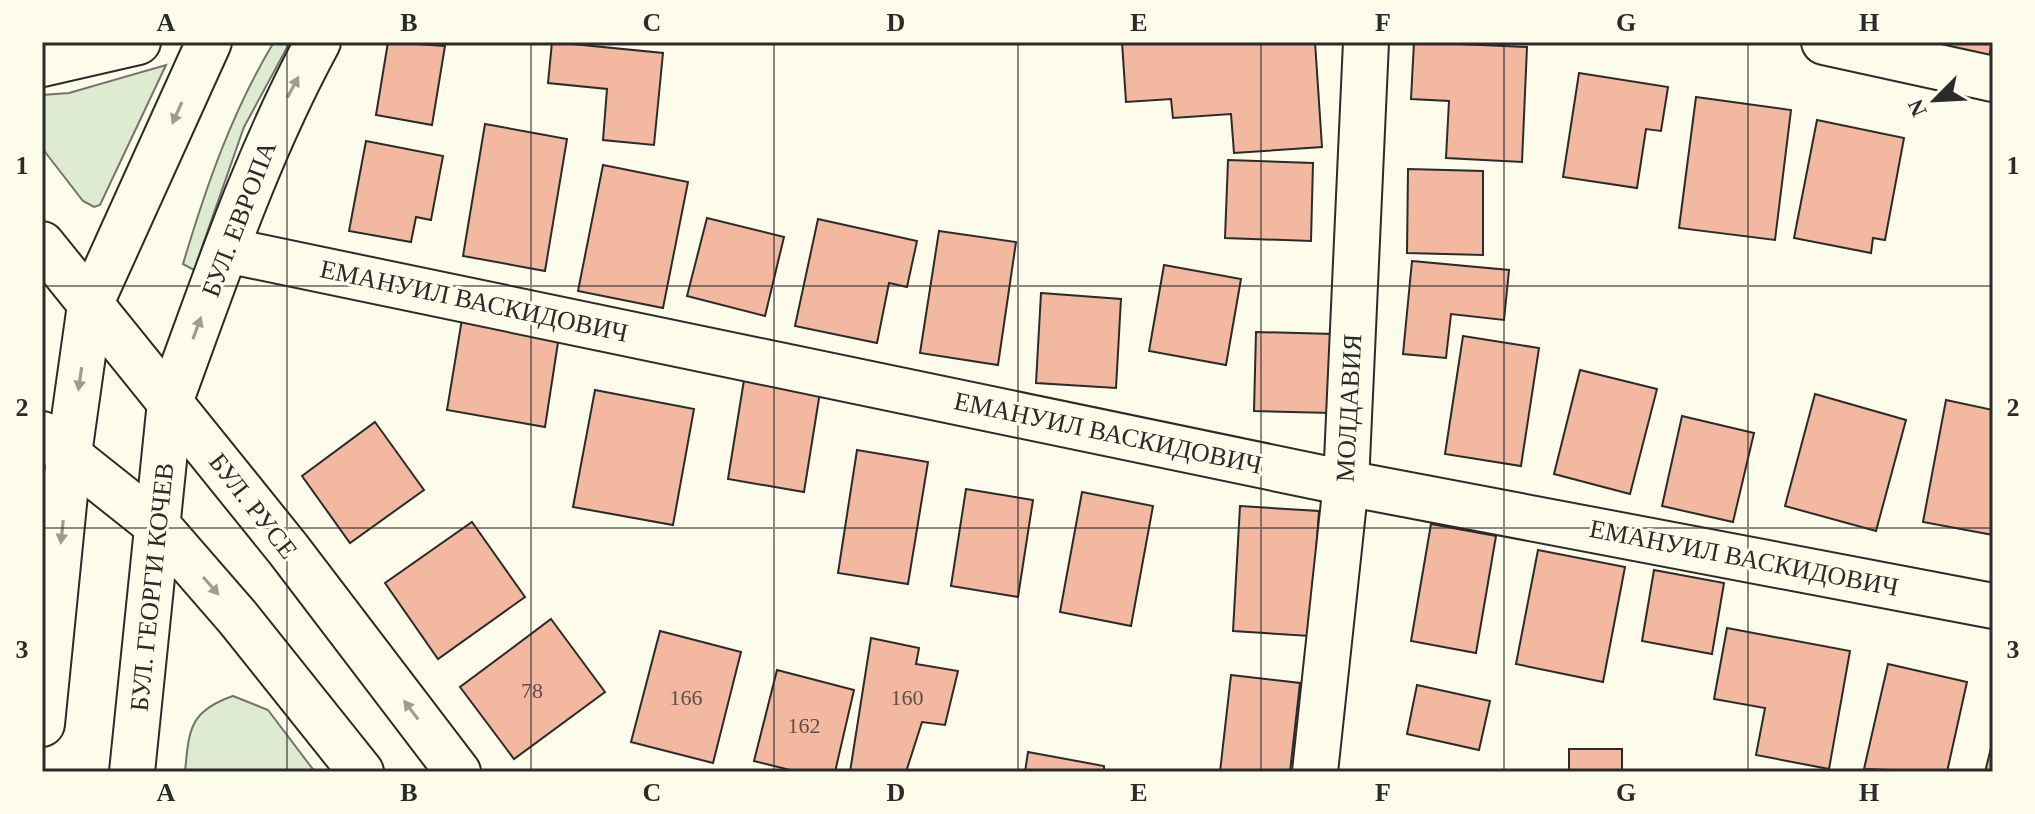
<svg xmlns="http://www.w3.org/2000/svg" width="2035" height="814" viewBox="0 0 2035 814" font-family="'Times New Roman',serif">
<rect width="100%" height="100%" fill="#fdfbea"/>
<g fill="#deebd1" stroke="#74746e" stroke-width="2">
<path d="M274 42H290L244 127 194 270 183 264C206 187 232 111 274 42Z"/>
<polygon points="166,65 100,205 94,207 83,201 42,148 42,95 69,93"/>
<path d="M233 696 268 710 315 772H185C189 730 189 711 233 696Z"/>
</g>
<g fill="#f2b8a0" stroke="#2b2b2b" stroke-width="2">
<polygon points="388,42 445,46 432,125 376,115"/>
<polygon points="552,42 663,53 654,145 603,140 607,89 548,83"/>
<polygon points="1122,42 1315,42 1322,147 1234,153 1231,114 1173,118 1171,99 1126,102"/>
<polygon points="1414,42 1527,47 1522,162 1446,158 1449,101 1411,99"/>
<polygon points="1898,42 1992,42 1989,58"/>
<polygon points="1579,73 1668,87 1661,131 1646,129 1637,188 1563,177"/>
<polygon points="1696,97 1791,110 1775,240 1679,228"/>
<polygon points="1817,120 1904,138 1885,240 1873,238 1871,253 1794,238"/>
<polygon points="485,124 567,139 545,271 463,256"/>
<polygon points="366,141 443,156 431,220 416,217 411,242 349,231"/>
<polygon points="1228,160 1313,163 1311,241 1225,238"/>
<polygon points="603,165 688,182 663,308 578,291"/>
<polygon points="1408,169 1483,171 1483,255 1407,253"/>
<polygon points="707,218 784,237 765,316 687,296"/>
<polygon points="818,219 917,241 907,287 889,283 877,343 795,326"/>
<polygon points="939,231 1016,242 998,365 920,353"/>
<polygon points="1412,261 1509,270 1504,320 1451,314 1446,358 1403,354"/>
<polygon points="1164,265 1241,279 1226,365 1149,351"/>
<polygon points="1041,293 1121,299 1116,388 1036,383"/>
<polygon points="462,319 559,336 545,427 447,410"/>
<polygon points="1256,332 1334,334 1332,413 1254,411"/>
<polygon points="1463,336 1539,348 1521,466 1445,454"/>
<polygon points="1580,370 1657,389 1630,494 1554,474"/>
<polygon points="744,380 820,392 804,492 728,479"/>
<polygon points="595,390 694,409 673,525 573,507"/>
<polygon points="1815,394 1906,420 1876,531 1785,506"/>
<polygon points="1946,400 1993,410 1993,535 1923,522"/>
<polygon points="1682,416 1754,433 1733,522 1662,506"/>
<polygon points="375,422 424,490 350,543 302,476"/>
<polygon points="857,450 928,462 908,584 838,573"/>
<polygon points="966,489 1033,500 1018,597 951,586"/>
<polygon points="1082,492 1153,506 1131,626 1060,612"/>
<polygon points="1240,506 1319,511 1310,636 1233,631"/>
<polygon points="472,522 525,597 438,659 385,583"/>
<polygon points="1431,524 1496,536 1476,653 1411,641"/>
<polygon points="1538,550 1625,567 1603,682 1516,664"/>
<polygon points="1654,570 1724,583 1712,654 1642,641"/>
<polygon points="551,619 605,692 514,759 460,687"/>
<polygon points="1727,628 1850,651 1829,769 1756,755 1765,708 1714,699"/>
<polygon points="660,631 741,652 713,763 631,742"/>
<polygon points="871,638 919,648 916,664 958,671 945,725 922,722 906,772 850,772"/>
<polygon points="1888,664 1967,682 1947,772 1864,769"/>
<polygon points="777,670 854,690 835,772 798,772 754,761"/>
<polygon points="1231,675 1300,683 1290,772 1220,772"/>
<polygon points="1417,685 1490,701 1479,750 1407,734"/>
<polygon points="1993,740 1993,772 1985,772"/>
<rect x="1569" y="749" width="53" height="23"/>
<polygon points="1028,752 1104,766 1104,772 1025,772"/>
</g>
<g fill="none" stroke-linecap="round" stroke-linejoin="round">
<g stroke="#2b2b2b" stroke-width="48">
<g id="minor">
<polyline points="1824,42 1993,79"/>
<polyline points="226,250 1346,483 1993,606"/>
<polyline points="90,305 209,42"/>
<path d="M170 402C215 280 256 156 318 42"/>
<polyline points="1315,772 1346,483 1366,42"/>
</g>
</g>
<g stroke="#2b2b2b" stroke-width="48">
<g id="major">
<polyline points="42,64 138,42"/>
<polyline points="42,244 288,549 458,772"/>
<polyline points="42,434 159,527 238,618 361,772"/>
<polyline points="42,724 69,454 90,305"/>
<polyline points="132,772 170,402"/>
</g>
</g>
<use href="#minor" stroke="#fdfbea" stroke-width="44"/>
<use href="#major" stroke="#fdfbea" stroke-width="44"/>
</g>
<defs><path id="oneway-solid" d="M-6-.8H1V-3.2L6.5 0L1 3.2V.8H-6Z" transform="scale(2)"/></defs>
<g fill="#9e9d94">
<use href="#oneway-solid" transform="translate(293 87) rotate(-62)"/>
<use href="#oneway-solid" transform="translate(177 113) rotate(114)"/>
<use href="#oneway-solid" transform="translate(197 328) rotate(-70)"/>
<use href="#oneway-solid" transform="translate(80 379) rotate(98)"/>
<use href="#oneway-solid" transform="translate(62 532) rotate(96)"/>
<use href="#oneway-solid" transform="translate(211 586) rotate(49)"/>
<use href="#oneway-solid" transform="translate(411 710) rotate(-127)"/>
</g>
<path fill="none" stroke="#2b2b2b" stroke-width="2" stroke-opacity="0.55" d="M287 42V772M531 42V772M774 42V772M1018 42V772M1261 42V772M1504 42V772M1748 42V772M42 286H1993M42 528H1993"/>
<g text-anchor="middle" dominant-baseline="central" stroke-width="6" stroke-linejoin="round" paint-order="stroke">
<g font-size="22" fill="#5d4e48">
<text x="532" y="690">78</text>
<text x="686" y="697">166</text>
<text x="907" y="697">160</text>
<text x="804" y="725">162</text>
</g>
<g font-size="26" fill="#2b2b2b" stroke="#fdfbea">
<text transform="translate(239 219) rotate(-69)">БУЛ. ЕВРОПА</text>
<text transform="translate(474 301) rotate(12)">ЕМАНУИЛ ВАСКИДОВИЧ</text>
<text transform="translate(1349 408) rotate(-87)">МОЛДАВИЯ</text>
<text transform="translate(1108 433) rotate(12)">ЕМАНУИЛ ВАСКИДОВИЧ</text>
<text transform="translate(253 506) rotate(52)">БУЛ. РУСЕ</text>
<text transform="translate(1744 558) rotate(11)">ЕМАНУИЛ ВАСКИДОВИЧ</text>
<text transform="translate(152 587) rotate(-84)">БУЛ. ГЕОРГИ КОЧЕВ</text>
</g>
</g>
<rect width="2035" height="814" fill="none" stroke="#fdfbea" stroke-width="88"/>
<g transform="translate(1935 100) rotate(246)" stroke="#fdfbea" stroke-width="6" paint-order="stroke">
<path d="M0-6L14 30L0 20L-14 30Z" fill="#2b2b2b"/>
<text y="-12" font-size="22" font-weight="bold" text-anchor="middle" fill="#2b2b2b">N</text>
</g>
<rect x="44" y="44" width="1947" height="726" fill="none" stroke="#2b2b2b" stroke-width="3"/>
<g font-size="26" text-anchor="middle" font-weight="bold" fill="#2b2b2b">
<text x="166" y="31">A</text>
<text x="409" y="31">B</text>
<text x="652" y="31">C</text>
<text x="896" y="31">D</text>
<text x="1139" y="31">E</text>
<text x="1383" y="31">F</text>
<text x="1626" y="31">G</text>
<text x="1869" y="31">H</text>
<text x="22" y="174">1</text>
<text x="2013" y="174">1</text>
<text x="22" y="416">2</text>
<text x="2013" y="416">2</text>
<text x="22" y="658">3</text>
<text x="2013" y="658">3</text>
<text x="166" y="801">A</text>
<text x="409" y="801">B</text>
<text x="652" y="801">C</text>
<text x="896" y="801">D</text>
<text x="1139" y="801">E</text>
<text x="1383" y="801">F</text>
<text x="1626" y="801">G</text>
<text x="1869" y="801">H</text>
</g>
</svg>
